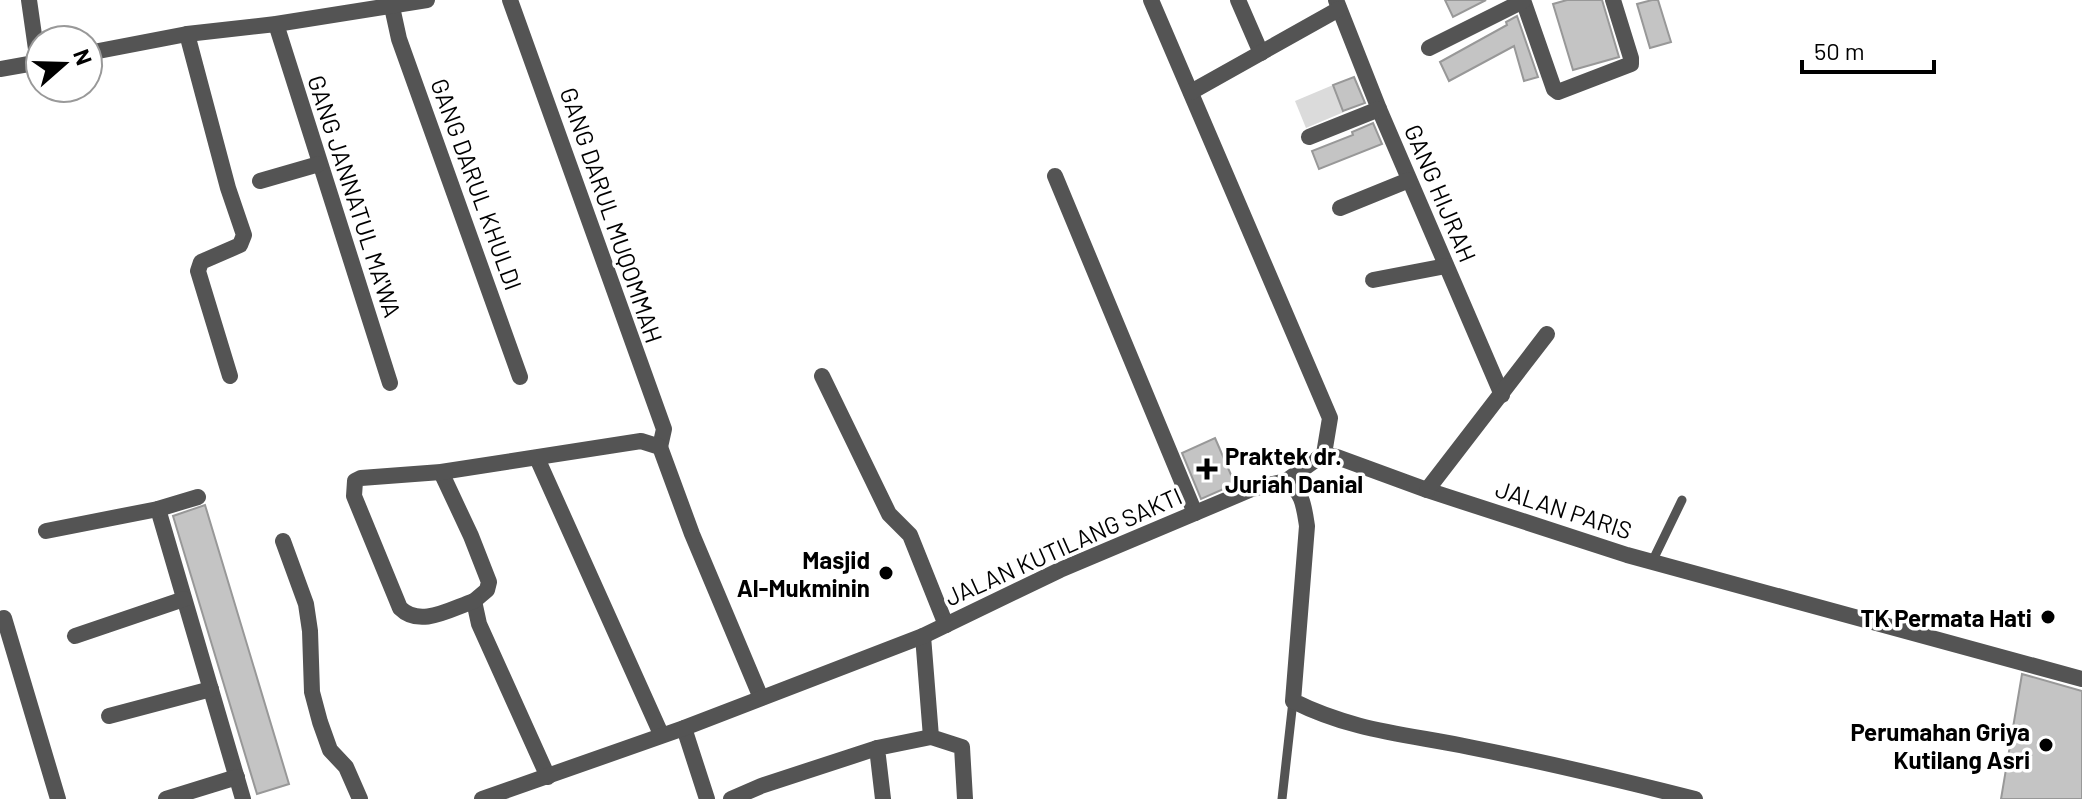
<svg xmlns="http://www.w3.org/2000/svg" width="2082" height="799" viewBox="0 0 2082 799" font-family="Barlow,sans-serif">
<rect width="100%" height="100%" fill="#fff"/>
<polygon fill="#dbdbdb" points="1333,85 1344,112 1306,128 1295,101"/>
<g fill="#c4c4c4" stroke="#989898" stroke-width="2">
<polygon points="1445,0 1486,0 1453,17"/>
<polygon points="1567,0 1602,0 1619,57 1573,70 1553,4"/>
<polygon points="1652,0 1658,0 1671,42 1650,48 1637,4"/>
<polygon points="1517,16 1538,77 1524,81 1514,46 1449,81 1440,62 1507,25 1506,22"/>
<polygon points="1354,77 1365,103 1343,111 1333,85"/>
<polygon points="1373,123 1382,144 1319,169 1312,151 1353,135 1352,132"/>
<polygon points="1215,438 1235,484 1201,499 1182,453"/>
<polygon points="205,505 289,784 257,794 173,516"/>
<polygon points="2022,674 2082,691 2082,799 2001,799"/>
</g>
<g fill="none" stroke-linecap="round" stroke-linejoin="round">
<g stroke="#545454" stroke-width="9">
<polyline points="1652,562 1682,500"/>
<polyline points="1282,799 1293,701"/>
</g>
<g stroke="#545454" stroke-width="16">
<polyline points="29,0 38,63"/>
<polyline points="510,0 664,429 660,447"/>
<polyline points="1151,0 1330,418 1324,454"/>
<polyline points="1238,0 1261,53"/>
<polyline points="1336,0 1379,109 1502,395"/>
<polyline points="1523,0 1554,89 1558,92 1631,64 1631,58 1613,0"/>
<polyline points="392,7 399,39 520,377"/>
<polyline points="276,24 390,383"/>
<polyline points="187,34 228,188 244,235 240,245 201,262 198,271 230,376"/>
<polyline points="1429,48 1523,1"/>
<polyline points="88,53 187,34 276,24 427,0"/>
<polyline points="0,69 40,62"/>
<polyline points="1191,92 1339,9"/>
<polyline points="1309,137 1379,109"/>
<polyline points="1055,176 1195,513"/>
<polyline points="260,181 319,164"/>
<polyline points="1340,208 1409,180"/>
<polyline points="1373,280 1446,266"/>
<polyline points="822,376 889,514 910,535 946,625"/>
<polyline points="537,458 661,734"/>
<polyline points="441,472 471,536 489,582 487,590 474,601 479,624 548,777"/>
<polyline points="1286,481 1324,454 1337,457 1427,490 1627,555 2082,679"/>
<polyline points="1427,490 1547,334"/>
<polyline points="158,509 243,799"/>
<polyline points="46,531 158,509 198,497"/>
<polyline points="283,541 306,604 310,631 312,692 320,722 330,750 346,767 360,799"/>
<path d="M474 601C450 609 420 628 400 608L354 496 355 481 361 478 441 472 641 441 660 447 692 534 761 698"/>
<polyline points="4,618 58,799"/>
<polyline points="75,636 184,599"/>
<polyline points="923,636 931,737 962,747 965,799"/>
<polyline points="109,716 211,689"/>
<polyline points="684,728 707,799"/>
<polyline points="166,799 237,777"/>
<path d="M482 799 684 728 923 636 1060 570 1252 489 1286 481C1303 492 1304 507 1307 526L1293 701C1353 731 1405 734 1469 747 1545 762 1620 780 1695 799"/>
<polyline points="731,799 761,786 877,748"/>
<polyline points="883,799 877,748 931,737"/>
</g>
</g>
<g fill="#000" stroke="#fff" stroke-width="3">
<path d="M1203 457h8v8h8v8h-8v8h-8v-8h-8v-8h8z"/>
<circle cx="886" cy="573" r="8"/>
<circle cx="2048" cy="617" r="8"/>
<circle cx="2046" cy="745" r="8"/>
</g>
<g text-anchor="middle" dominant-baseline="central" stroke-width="7" stroke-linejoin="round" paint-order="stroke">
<g font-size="24" fill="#000" stroke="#fff">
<text transform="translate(477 184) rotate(70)">GANG DARUL KHULDI</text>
<text transform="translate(1441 193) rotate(67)">GANG HIJRAH</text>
<text transform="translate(355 196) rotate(72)">GANG JANNATUL MA'WA</text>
<text transform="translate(612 215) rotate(71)">GANG DARUL MUQOMMAH</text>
<text transform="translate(1564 509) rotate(18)">JALAN PARIS</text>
<text transform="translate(1063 546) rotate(-24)">JALAN KUTILANG SAKTI</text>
</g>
<g font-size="24" font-weight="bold" fill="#000" stroke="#fff" text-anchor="end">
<text x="1225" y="455" text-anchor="start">Praktek dr.<tspan x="1225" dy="28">Juriah Danial</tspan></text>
<text x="870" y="559">Masjid<tspan x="870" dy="28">Al-Mukminin</tspan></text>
<text x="2032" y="617">TK Permata Hati</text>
<text x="2030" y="731">Perumahan Griya<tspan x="2030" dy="28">Kutilang Asri</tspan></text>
</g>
</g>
<g transform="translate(64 64) rotate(70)"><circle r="38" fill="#ffffff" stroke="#999999" stroke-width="2"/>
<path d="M0-6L14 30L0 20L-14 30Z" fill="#000000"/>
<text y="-12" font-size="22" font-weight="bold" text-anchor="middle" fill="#000000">N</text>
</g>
<path d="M1802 60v12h132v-12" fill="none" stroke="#000000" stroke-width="4"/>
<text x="1814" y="60" font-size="24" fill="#000000" stroke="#ffffff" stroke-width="6" paint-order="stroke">50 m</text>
</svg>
